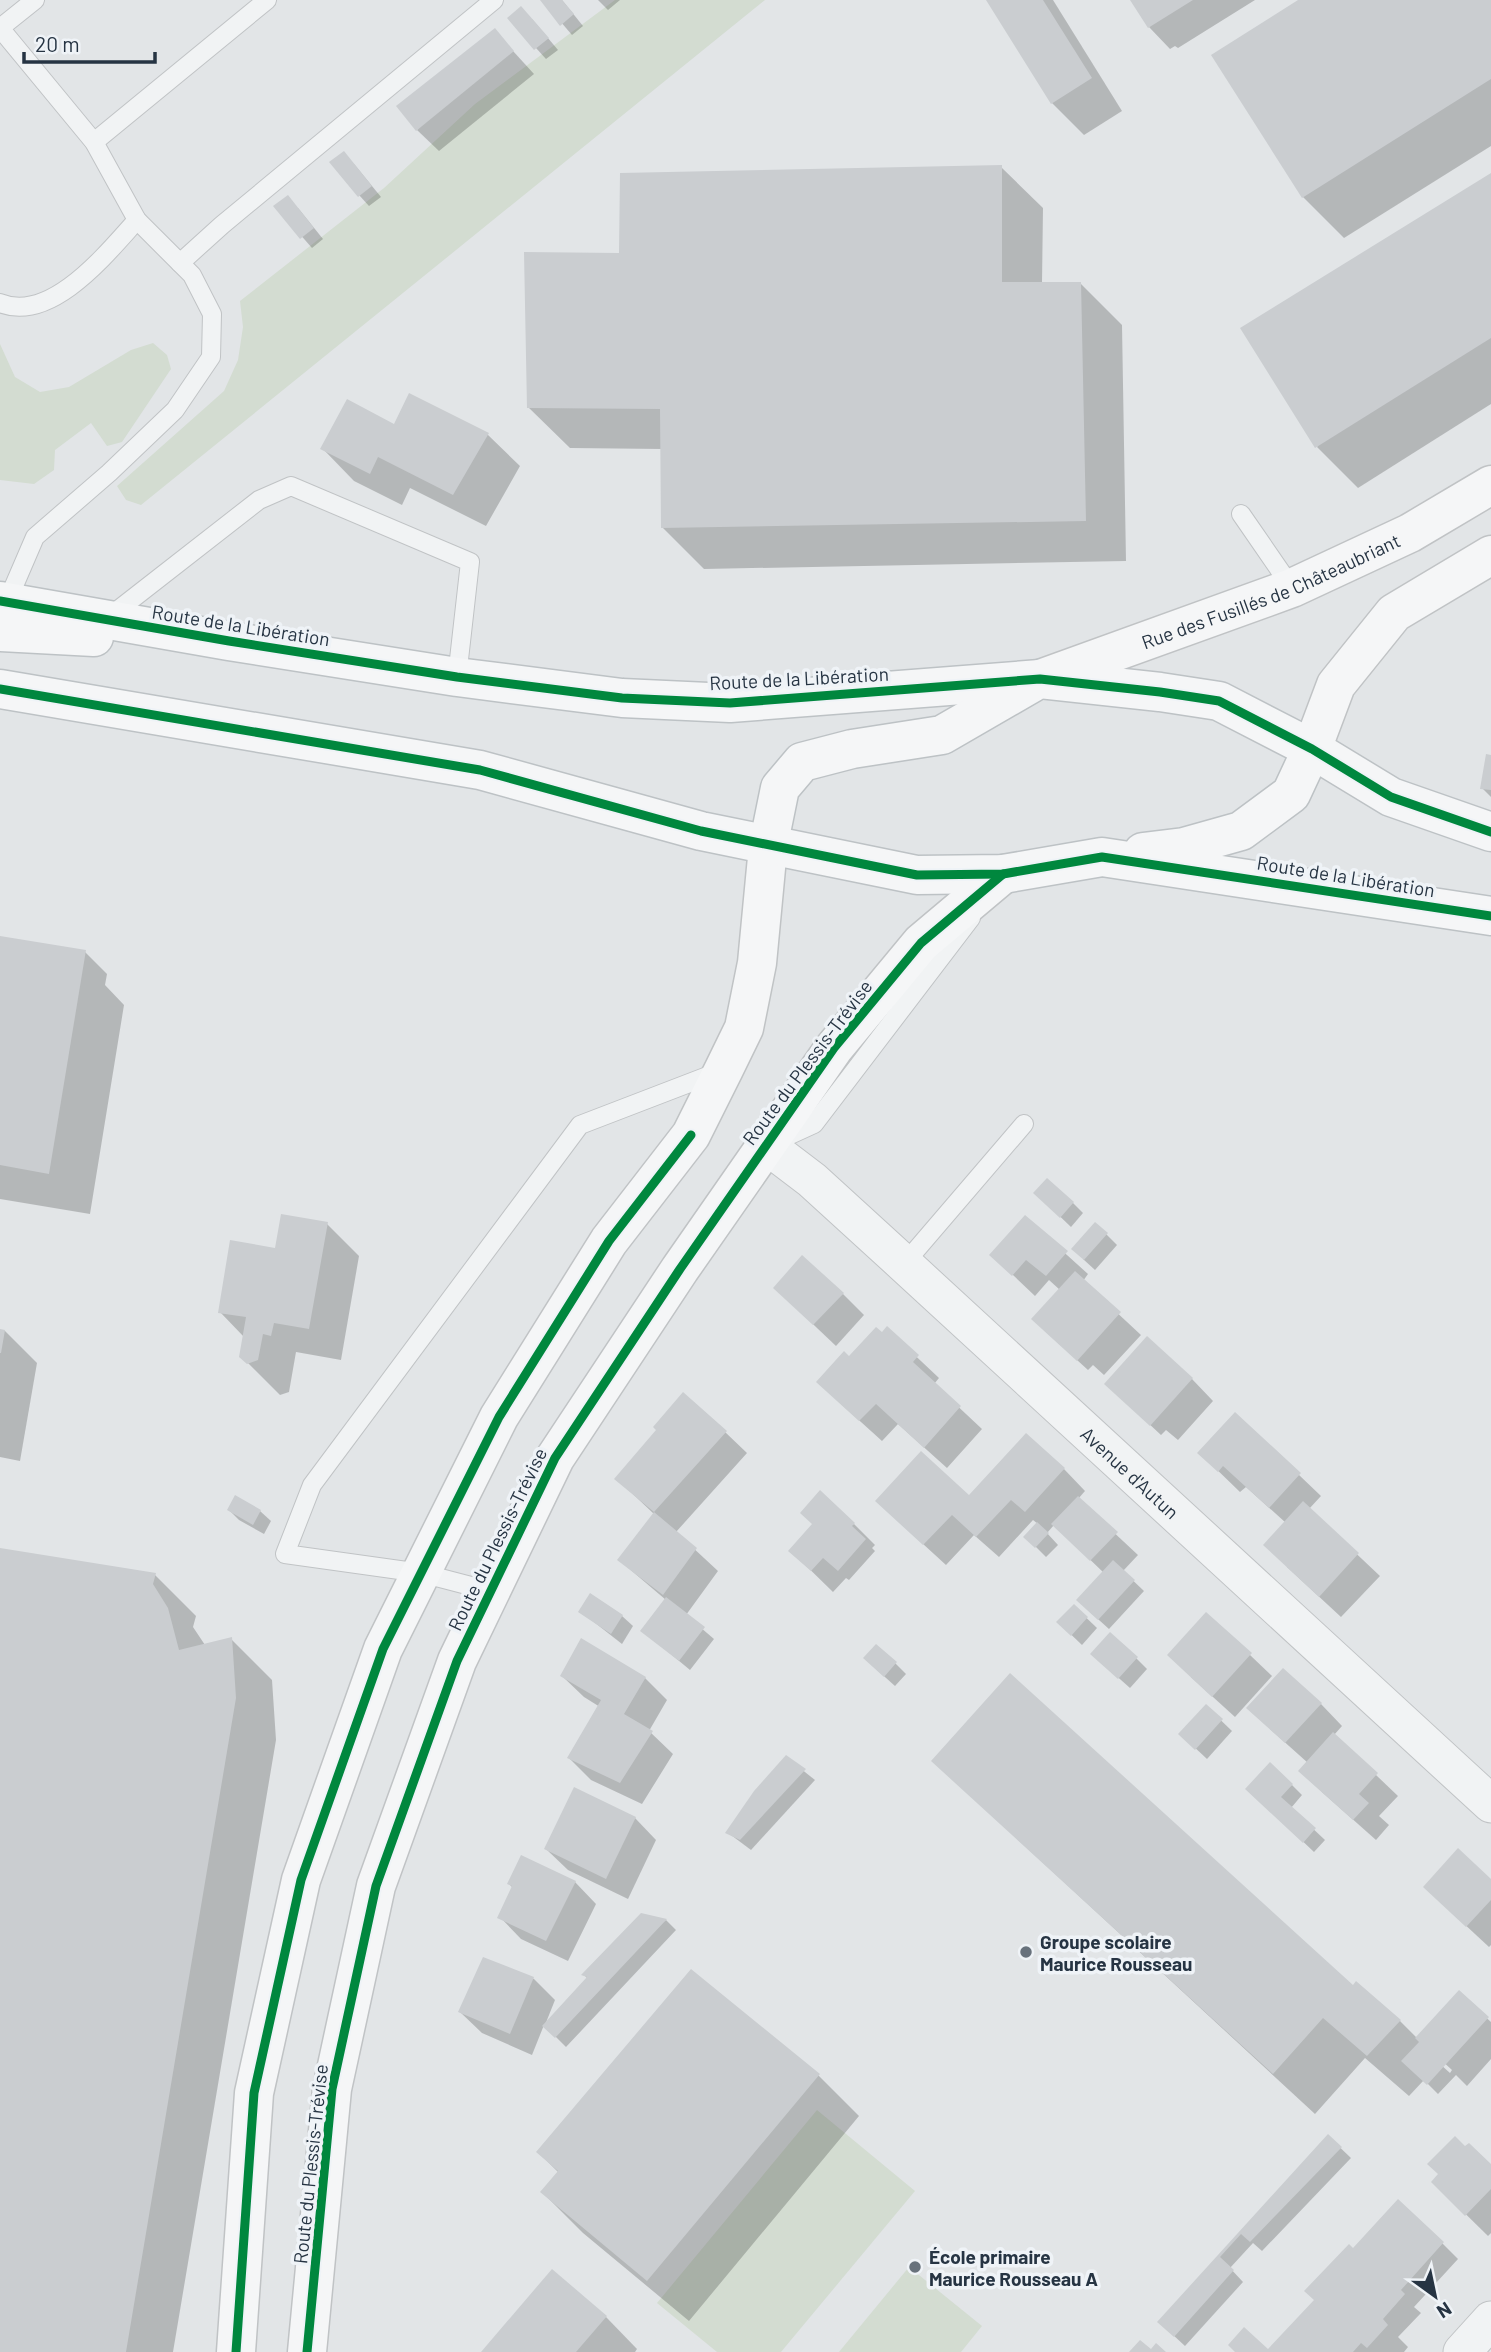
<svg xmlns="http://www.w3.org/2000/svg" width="1491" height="2352" viewBox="0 0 1491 2352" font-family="Barlow,sans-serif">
<rect width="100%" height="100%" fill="#e2e5e7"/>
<g fill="#d3dcd1">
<polygon points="615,0 765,0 141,505 126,500 117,486 224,391 238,360 243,327 240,301 384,188 475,104"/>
<polygon points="153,343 167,355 171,369 122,442 107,446 91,423 55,450 54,470 34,484 0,480 0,344 15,377 40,392 69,387 131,350"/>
<polygon points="817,2110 915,2191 781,2352 717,2352 657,2303"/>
<polygon points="909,2267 982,2326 961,2352 839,2352"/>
</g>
<g fill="#0003" fill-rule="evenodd">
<polygon points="542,0 562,0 583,26 572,35"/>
<polygon points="598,0 620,0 608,10"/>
<polygon points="989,0 1053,0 1122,111 1084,135 1052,103"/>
<polygon points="1132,0 1255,0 1178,48 1175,46 1170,49 1149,27"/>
<polygon points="1302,0 1491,0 1491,146 1344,238 1303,197"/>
<polygon points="532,19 558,50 546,59 536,48"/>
<polygon points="494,30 534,74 439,151 417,130"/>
<polygon points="354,164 381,197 369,206 359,195"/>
<polygon points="1001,167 1043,208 1042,284 1081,284 1122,325 1126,561 704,569 662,527 662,449 570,448 528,407 621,255"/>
<polygon points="1491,175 1491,404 1358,488 1317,447"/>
<polygon points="276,207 298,208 323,239 312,248"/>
<polygon points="395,426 488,435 520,466 486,526 410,488 402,505 354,481 323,449"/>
<polygon points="1491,757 1491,797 1482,788"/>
<polygon points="0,938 85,952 107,974 105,985 124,1005 90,1214 0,1199"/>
<polygon points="1046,1203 1073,1203 1083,1213 1071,1227"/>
<polygon points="1025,1217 1088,1274 1083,1281 1141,1335 1104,1375 1093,1365 1088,1370 1044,1330 1060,1290 1049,1280 1035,1296 992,1255"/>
<polygon points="327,1224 359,1256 341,1360 296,1352 289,1392 280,1395 241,1356 244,1337 220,1312 276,1250"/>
<polygon points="1096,1224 1117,1245 1095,1270 1083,1259"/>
<polygon points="843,1294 864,1315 836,1346 797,1309"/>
<polygon points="887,1329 939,1378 934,1384 982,1429 947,1468 898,1424 882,1441 840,1403 849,1358"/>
<polygon points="0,1330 5,1331 37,1363 20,1461 0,1457"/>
<polygon points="1192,1379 1213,1401 1178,1440 1166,1430 1161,1435 1117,1394"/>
<polygon points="1235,1414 1321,1496 1309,1509 1380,1576 1341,1617 1287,1567 1286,1523 1246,1487 1240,1492 1210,1463"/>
<polygon points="725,1432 747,1453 676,1532 718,1571 686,1615 714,1639 690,1670 643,1631 666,1600 619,1560 654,1514 617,1479"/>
<polygon points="1064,1469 1085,1491 1078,1499 1138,1555 1123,1571 1144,1591 1109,1629 1089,1611 1104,1573 1054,1525 1047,1533 1058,1545 1046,1557 1026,1537 1038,1524 1033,1520 999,1557 974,1535 946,1565 899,1522"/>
<polygon points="229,1510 260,1511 271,1521 264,1534 239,1520"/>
<polygon points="854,1524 875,1545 872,1548 875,1551 849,1580 846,1578 833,1592 791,1551"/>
<polygon points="0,1550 155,1575 196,1616 193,1627 205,1645 231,1639 272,1680 276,1740 173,2352 0,2352"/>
<polygon points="1074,1606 1097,1628 1082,1645 1058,1622"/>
<polygon points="580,1611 622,1616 633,1626 622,1644"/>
<polygon points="1207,1614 1272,1676 1235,1717 1191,1677"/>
<polygon points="582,1641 645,1678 667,1700 649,1731 673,1754 642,1804 591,1780 569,1758 600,1707 584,1697 562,1676"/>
<polygon points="1136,1658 1147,1669 1130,1688 1103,1664"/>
<polygon points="895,1663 906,1674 895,1686 876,1669"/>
<polygon points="1321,1704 1342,1726 1334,1735 1398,1796 1379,1816 1389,1825 1376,1840 1322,1792 1308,1763 1270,1729"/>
<polygon points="1206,1706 1232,1731 1207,1759 1191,1744"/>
<polygon points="786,1757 815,1780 751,1850 727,1832"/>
<path d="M933 1761 1353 1987 1400 2021 1417 2038 1459 1993 1491 2022V2059L1467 2086 1456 2075 1438 2094 1424 2080 1409 2096 1365 2058 1315 2114ZM1440 2059 1452 2070 1450 2073 1440 2064Z"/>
<polygon points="1292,1785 1302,1795 1291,1808 1325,1840 1314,1852 1258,1799"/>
<polygon points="635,1818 656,1840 628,1899 568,1870 546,1849"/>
<polygon points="1491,1881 1491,1945 1489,1947 1447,1908"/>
<polygon points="575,1882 596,1904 568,1961 521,1939 500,1917 513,1888 509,1884"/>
<polygon points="666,1920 676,1930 566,2047 544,2025 532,2055 482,2033 460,2012 484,1959 534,1979 555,2000 545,2025 588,1979 584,1975"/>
<polygon points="818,2075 859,2116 689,2321 583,2233 542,2192 558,2172 538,2152"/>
<polygon points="1328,2136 1351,2158 1262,2251 1253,2243 1230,2268 1243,2282 1185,2346 1159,2322"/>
<polygon points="1491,2167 1491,2233 1488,2236 1433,2182"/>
<polygon points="1437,2238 1458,2259 1414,2307 1421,2313 1398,2337 1408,2347 1404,2352 1237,2352 1268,2351 1315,2300 1353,2250"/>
<polygon points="606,2317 637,2349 635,2352 483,2352"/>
</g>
<g fill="#cacdd0">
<polygon points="540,0 562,0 574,14 560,26"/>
<polygon points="986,0 1043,0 1092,78 1051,104"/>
<polygon points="1130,0 1193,0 1148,28"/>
<polygon points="1298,0 1491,0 1491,79 1302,198 1211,55"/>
<polygon points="521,6 549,38 534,50 507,18"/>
<polygon points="495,28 514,51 416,131 396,106"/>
<polygon points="344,151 372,186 358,197 329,162"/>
<polygon points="1002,165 1002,282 1081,282 1086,521 661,528 660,409 527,408 524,252 619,253 620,173"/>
<polygon points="1491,173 1491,338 1315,448 1240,328"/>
<polygon points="288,195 314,228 300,239 273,206"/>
<polygon points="409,393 489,433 453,495 378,457 370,474 320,449 347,399 394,424"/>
<polygon points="1486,754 1491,755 1491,790 1480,789"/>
<polygon points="0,936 86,950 49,1174 0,1165"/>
<polygon points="1047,1178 1074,1202 1060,1218 1033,1193"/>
<polygon points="281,1214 328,1222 309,1329 274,1323 271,1336 263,1334 258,1360 247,1364 239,1357 246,1317 218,1313 230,1240 275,1248"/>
<polygon points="1025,1215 1068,1251 1046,1276 1026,1260 1012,1276 989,1255"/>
<polygon points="1095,1222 1108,1233 1084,1260 1071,1249"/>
<polygon points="802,1255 844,1293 813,1325 773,1288"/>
<polygon points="1075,1271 1121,1312 1077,1361 1031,1319"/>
<polygon points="887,1326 919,1355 913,1362 961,1406 924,1448 876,1404 859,1421 816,1382 844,1351 849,1356 876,1327 882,1332"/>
<polygon points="0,1329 5,1330 1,1353 0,1353"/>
<polygon points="1147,1336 1193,1378 1150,1426 1104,1384"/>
<polygon points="683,1392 727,1431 654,1512 614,1479 656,1430 653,1427"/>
<polygon points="1235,1412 1301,1473 1269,1508 1223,1466 1218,1472 1197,1453"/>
<polygon points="1026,1433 1065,1468 1025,1512 1011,1500 976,1537 952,1515 923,1545 875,1501 921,1451 969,1495"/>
<polygon points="820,1490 855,1523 852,1526 866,1539 838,1571 823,1558 811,1571 788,1551 812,1524 800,1513"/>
<polygon points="235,1495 261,1510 253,1525 227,1510"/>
<polygon points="1078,1496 1118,1532 1090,1561 1051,1524"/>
<polygon points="1303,1501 1359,1553 1319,1597 1263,1545"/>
<polygon points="654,1512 697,1548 663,1595 617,1560"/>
<polygon points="1037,1522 1049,1533 1035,1548 1023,1537"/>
<polygon points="0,1548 156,1573 153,1584 168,1608 179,1650 232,1637 236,1698 126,2352 0,2352"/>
<polygon points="1113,1560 1135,1580 1098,1620 1076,1600"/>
<polygon points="590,1593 623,1615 611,1634 578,1612"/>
<polygon points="666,1597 705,1627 679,1661 640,1631"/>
<polygon points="1074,1604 1088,1617 1071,1636 1056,1622"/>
<polygon points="1206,1612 1252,1653 1212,1697 1167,1655"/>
<polygon points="1110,1632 1138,1657 1118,1679 1090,1654"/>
<polygon points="581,1638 646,1677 624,1714 653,1731 620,1783 567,1758 601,1700 560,1676"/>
<polygon points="876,1644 897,1662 884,1677 863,1658"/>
<polygon points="1283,1668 1322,1703 1285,1743 1246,1708"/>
<polygon points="1010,1673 1353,1985 1356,1981 1401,2020 1367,2056 1323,2018 1273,2074 931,1761"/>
<polygon points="1206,1704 1223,1719 1195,1750 1178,1734"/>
<polygon points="1333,1732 1378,1773 1359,1794 1369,1803 1353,1820 1298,1771"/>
<polygon points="786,1755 806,1769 740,1840 725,1833 754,1791"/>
<polygon points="1270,1762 1293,1784 1281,1797 1316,1828 1303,1843 1245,1789"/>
<polygon points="574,1787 636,1817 606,1879 544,1849"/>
<polygon points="1458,1848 1491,1879 1491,1900 1466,1927 1423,1887"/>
<polygon points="521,1855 576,1881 546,1941 497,1918 512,1886 507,1884"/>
<polygon points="641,1913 667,1919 555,2038 542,2026 587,1977 581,1975"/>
<polygon points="483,1957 534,1977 510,2034 458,2012"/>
<polygon points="691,1969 820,2074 647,2281 540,2192 558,2171 536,2152"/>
<polygon points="1459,1990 1489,2017 1427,2085 1401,2061 1419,2042 1415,2038"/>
<polygon points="1328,2134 1342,2147 1250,2242 1241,2234 1220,2257 1234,2270 1174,2337 1157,2322"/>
<polygon points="1455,2136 1465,2146 1469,2143 1491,2164 1491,2189 1465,2216 1431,2182 1438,2174 1427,2164"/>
<polygon points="1398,2199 1444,2242 1401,2290 1405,2294 1383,2319 1388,2325 1367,2348 1361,2343 1353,2352 1235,2352 1228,2345 1244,2327 1268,2349 1314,2300 1304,2291 1349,2244 1353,2248"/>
<polygon points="552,2269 607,2316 576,2352 481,2352"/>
<polygon points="1140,2340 1151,2349 1156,2343 1166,2352 1129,2352"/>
</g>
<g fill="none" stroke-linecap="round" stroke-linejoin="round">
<g stroke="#c0c3c5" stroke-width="20">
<g id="service">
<polyline points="0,28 94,142 137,220 192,275 212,314 211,357 175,410 109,473 35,537 7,602"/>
<polyline points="0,28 35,0"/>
<polyline points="94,142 267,0"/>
<polyline points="180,263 222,225 494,0"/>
<path d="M0 303C51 324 107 253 137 220"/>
<polyline points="1241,514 1292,588"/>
<polyline points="109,617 259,500 291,486 470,562 457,677"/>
<polyline points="779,1140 814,1124 971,918"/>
<polyline points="904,1264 1024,1124"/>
<polyline points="490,1591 421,1573 285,1554 312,1485 580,1125 718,1072"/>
</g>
</g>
<g stroke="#c0c3c5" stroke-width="39">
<g id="minor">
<path id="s1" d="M766 1145 812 1180 904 1264 1491 1804"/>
<polyline points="1462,2352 1491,2320"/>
</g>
</g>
<g stroke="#c0c3c5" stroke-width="41">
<g id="secondary">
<path id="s2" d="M1040 679 1292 588 1410 533 1491 485"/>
<polyline points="1312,749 1336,685 1394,613 1491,555"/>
<polyline points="236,2352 254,2093 301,1880 383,1649 499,1417 609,1241 691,1135 724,1069 744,1028 757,963 768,847"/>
<polyline points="307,2352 332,2089 376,1886 457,1661 555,1458 680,1269 834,1048 921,943 1003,874"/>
</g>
</g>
<g stroke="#bdc2c5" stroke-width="41">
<g id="primary">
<polyline points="0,601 229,641 457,677 622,698 730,703 1040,679 1160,692 1219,701 1312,749 1391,797 1491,832"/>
<polyline points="0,632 94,637"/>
<polyline points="0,689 480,770 701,831 917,875 1003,874 1102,857 1491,916"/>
<polyline points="768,847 780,788 802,762 852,749 942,735 1032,683"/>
<polyline points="1143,852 1184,847 1241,831 1291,794 1312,749"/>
</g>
</g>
<use href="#service" stroke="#f1f3f4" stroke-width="18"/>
<use href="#minor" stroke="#f1f3f4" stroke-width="37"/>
<use href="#secondary" stroke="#f5f6f7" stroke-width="38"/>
<use href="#primary" stroke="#f5f6f7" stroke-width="38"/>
<g stroke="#eff3f7" stroke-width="13">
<g id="cycleway">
<polyline points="0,601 229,641 457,677 622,698 730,703 1040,679 1160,692 1219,701 1312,749 1391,797 1491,832"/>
<polyline points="0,689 480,770 701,831 917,875 1003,874 1102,857 1491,916"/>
<polyline points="236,2352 254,2093 301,1880 383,1649 499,1417 609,1241 691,1135"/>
<polyline points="307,2352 332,2089 376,1886 457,1661 555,1458 680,1269 834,1048 921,943 1003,874"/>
</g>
</g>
<use href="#cycleway" stroke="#00873e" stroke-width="9"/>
</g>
<g fill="#68727c" stroke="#eff3f7" stroke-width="2.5">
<circle cx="1026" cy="1952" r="7"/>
<circle cx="915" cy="2267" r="7"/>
</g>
<g text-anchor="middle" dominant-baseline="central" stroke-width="7" stroke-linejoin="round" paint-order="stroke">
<g font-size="19" fill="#263443" stroke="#eff3f7">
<text stroke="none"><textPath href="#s2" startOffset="247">Rue des Fusillés de Châteaubriant</textPath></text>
<text transform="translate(241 625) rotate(9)">Route de la Libération</text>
<text transform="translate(799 678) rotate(-3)">Route de la Libération</text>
<text transform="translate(1346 876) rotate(9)">Route de la Libération</text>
<text transform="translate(807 1062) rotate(-53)">Route du Plessis-Trévise</text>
<text stroke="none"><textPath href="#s1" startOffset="490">Avenue d'Autun</textPath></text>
<text transform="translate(497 1539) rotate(-64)">Route du Plessis-Trévise</text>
<text transform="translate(310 2164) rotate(-84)">Route du Plessis-Trévise</text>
</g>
<g font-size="19" font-weight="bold" fill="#263443" stroke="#eff3f7" text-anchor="start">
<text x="1040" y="1941">Groupe scolaire<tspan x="1040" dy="22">Maurice Rousseau</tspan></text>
<text x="929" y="2256">École primaire<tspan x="929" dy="22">Maurice Rousseau A</tspan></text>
</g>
</g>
<g transform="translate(1435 2296) rotate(147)" stroke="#eff3f7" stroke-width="5" paint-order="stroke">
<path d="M0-5L12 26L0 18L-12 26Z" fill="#263443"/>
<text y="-10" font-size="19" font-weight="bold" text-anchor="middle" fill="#263443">N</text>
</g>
<path d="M24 52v10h131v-10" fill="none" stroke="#263443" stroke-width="3.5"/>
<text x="35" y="52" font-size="21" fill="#263443" stroke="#eff3f7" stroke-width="5" paint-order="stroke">20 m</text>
</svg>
